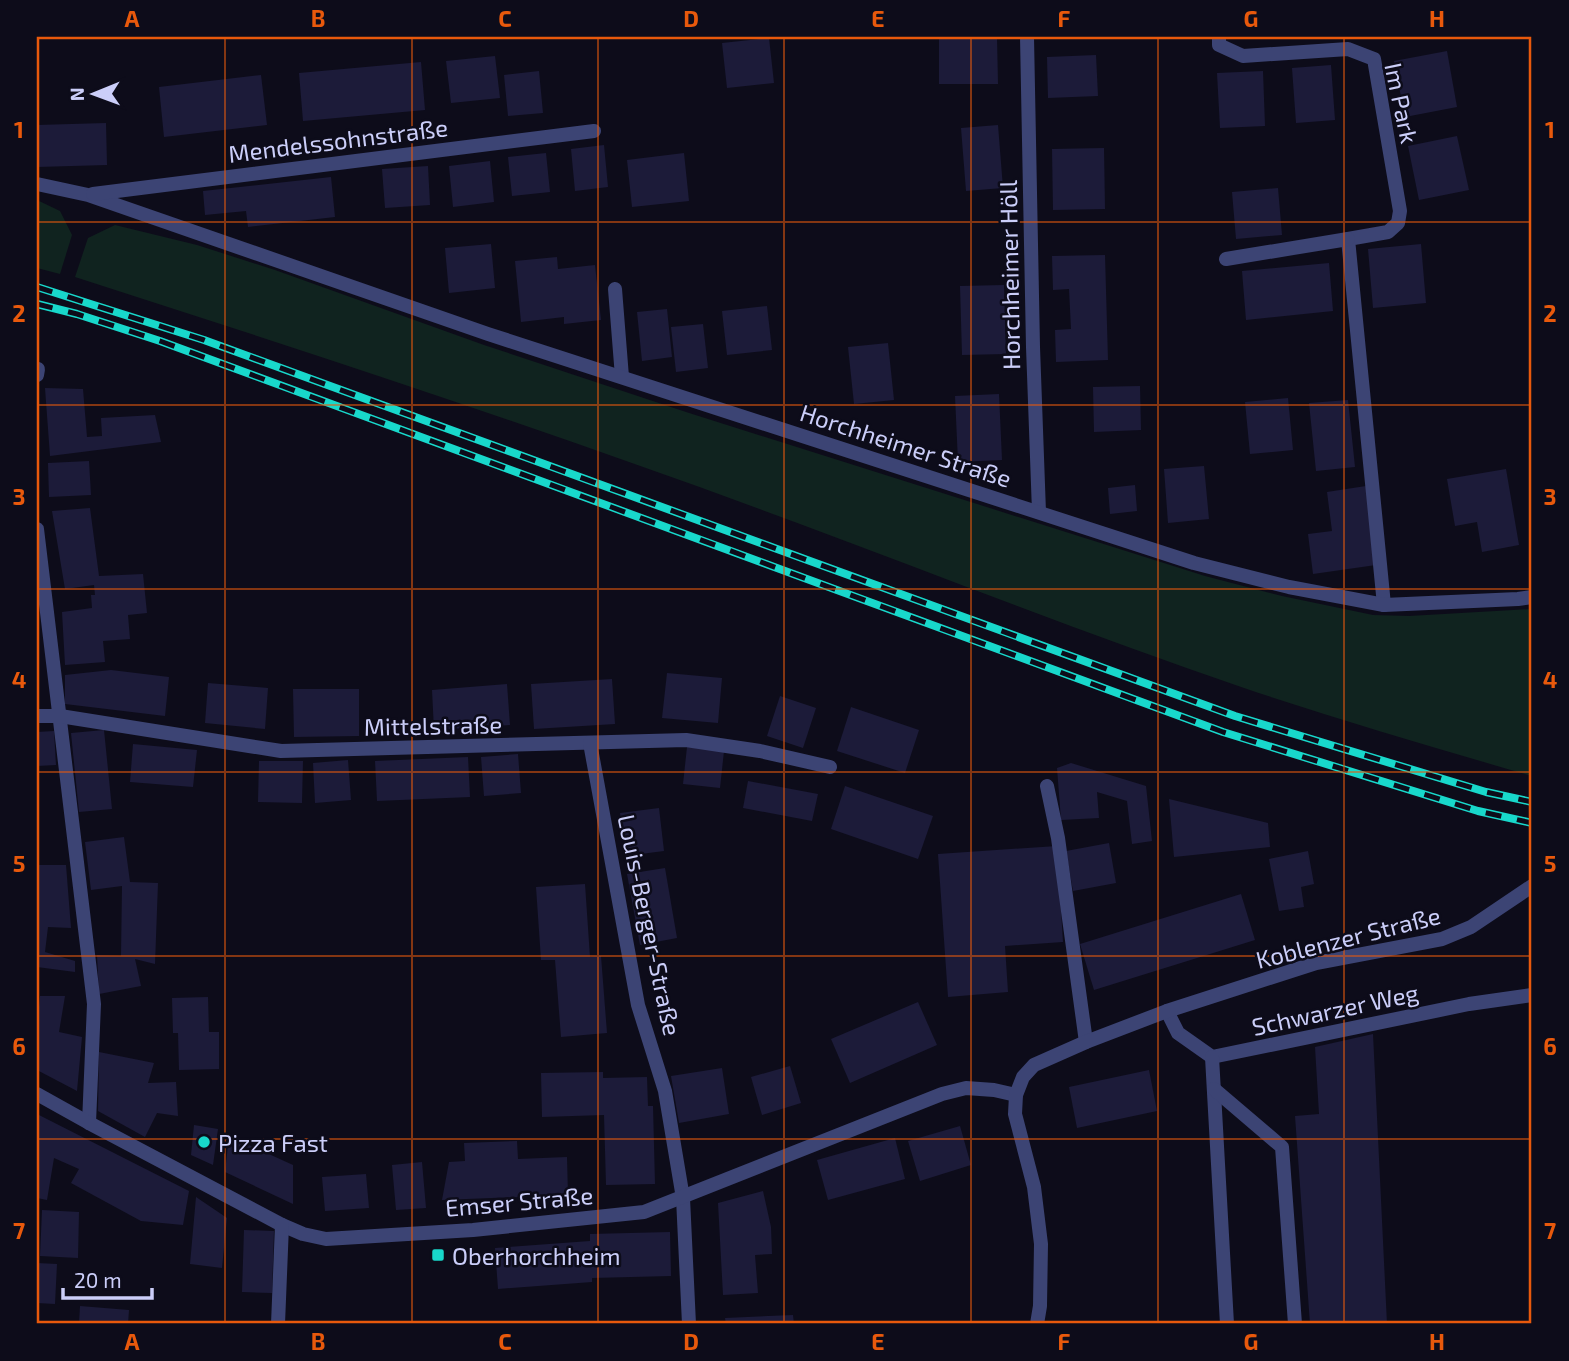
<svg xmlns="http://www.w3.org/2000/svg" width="1569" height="1361" viewBox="0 0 1569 1361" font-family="'Exo 2',sans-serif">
<rect width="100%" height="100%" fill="#0d0c1a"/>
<g fill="#10231f">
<polygon points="37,200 60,211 72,235 60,274 37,268"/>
<path d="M115 225 197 245 275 270 484 345 686 412 1205 576 1282 596 1373 615 1409 616 1532 609V776C1435 748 1339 720 1244 688 1094 637 948 579 800 524 561 435 318 355 75 277L88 238Z"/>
</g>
<g fill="#1c1b39">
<polygon points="939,37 997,37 998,84 939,84"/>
<polygon points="769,38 774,83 727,88 722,43"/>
<polygon points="1447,51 1457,107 1405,117 1394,61"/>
<polygon points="1096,55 1098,96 1048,98 1047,57"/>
<polygon points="495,56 500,98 451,103 446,61"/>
<polygon points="421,62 425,110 303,121 299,73"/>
<polygon points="1331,65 1335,120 1296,123 1292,68"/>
<polygon points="539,71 543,113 508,116 504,75"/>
<polygon points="1263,71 1265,126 1220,128 1217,73"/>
<polygon points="261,75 267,125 164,137 159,87"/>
<polygon points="106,123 107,165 37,167 37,125"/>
<polygon points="998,125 1003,188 966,191 961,128"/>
<polygon points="1457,136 1469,190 1419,200 1408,146"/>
<polygon points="604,145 608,187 575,191 571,149"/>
<polygon points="1104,148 1105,209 1053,210 1052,149"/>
<polygon points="546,153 550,192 512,196 508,157"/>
<polygon points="684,153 689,201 632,207 627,160"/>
<polygon points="490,161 494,202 453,207 449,166"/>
<polygon points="428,166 430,205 385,208 382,169"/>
<polygon points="331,177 335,217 248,227 246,211 205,215 203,191"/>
<polygon points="1278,188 1282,235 1236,239 1232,192"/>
<polygon points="491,244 495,288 449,293 445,248"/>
<polygon points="1421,244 1426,303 1373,308 1368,249"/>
<polygon points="1105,255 1108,360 1056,362 1055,330 1071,329 1069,289 1053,290 1052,256"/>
<polygon points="557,257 558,269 595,265 601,320 564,324 564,317 521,322 515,261"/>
<polygon points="1329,263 1333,311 1246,320 1242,271"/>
<polygon points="1004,285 1006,354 962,355 960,286"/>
<polygon points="767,306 772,350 727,355 722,311"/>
<polygon points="667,309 672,357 642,361 637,312"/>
<polygon points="703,324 708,368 676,372 671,327"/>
<polygon points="888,343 894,400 854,404 848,347"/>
<polygon points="1140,386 1141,430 1094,432 1093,387"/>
<polygon points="45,388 83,389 87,437 102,436 101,418 155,415 161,442 50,456"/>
<polygon points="999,394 1002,460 958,462 955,396"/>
<polygon points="1288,398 1293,450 1250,454 1245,402"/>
<polygon points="1348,400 1355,467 1316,471 1309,403"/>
<polygon points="89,461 91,495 49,497 48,463"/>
<polygon points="1204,466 1209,519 1168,523 1164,469"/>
<polygon points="1506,469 1519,545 1482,552 1477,522 1455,526 1447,479"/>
<polygon points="1135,485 1137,511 1110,514 1108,488"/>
<polygon points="1366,486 1376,565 1313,574 1308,534 1332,531 1327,492"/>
<polygon points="90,508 99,576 143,574 147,613 128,615 130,639 103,641 105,662 65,665 62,612 92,608 91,595 95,595 94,585 65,589 52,511"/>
<polygon points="111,670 169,677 165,716 65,704 65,675"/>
<polygon points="667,673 722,678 718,723 662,718"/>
<polygon points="612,679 615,724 534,729 531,684"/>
<polygon points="208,683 268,688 265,729 205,723"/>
<polygon points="507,684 510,725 434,730 432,690"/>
<polygon points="293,689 359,689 359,736 294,737"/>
<polygon points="780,696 816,708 803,748 767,736"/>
<polygon points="851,707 919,730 905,773 837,751"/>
<polygon points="104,730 112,809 79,812 71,733"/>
<polygon points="54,731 56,765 37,766 37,732"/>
<polygon points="133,744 197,750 193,787 130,782"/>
<polygon points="687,747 724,751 720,788 683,784"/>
<polygon points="518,754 521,793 484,796 481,757"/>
<polygon points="468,757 470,797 377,801 375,761"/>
<polygon points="348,760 351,800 315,803 313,763"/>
<polygon points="259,761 303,761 302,803 258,802"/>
<polygon points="1071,763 1146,786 1152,841 1132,844 1127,801 1097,792 1099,818 1061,820 1057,768"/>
<polygon points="748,781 818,794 812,821 743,808"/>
<polygon points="845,786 933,816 918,859 831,829"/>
<polygon points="1169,799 1268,823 1270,847 1174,857"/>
<polygon points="659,808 664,851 625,856 620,813"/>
<polygon points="124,837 130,882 158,883 155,964 135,959 141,986 99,994 97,955 121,956 122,886 91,890 85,842"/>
<polygon points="1109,843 1116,883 1073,891 1066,851"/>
<polygon points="1057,846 1063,942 1005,946 1008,992 948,997 938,854"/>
<polygon points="1308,851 1314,884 1301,887 1304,907 1279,911 1269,859"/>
<polygon points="37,865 66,865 71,928 48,927 45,952 75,961 75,972 37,967"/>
<polygon points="665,868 677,938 640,945 627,874"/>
<polygon points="585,884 590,957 601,956 607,1033 561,1037 555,960 541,960 536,887"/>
<polygon points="1241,894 1255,940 1094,990 1080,944"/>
<polygon points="40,996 65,996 59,1032 82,1037 77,1091 37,1070 37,1028"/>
<polygon points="208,997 209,1032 219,1032 219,1069 179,1070 178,1033 173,1033 172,998"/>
<polygon points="918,1002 937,1045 850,1083 831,1039"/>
<polygon points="1373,1034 1387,1324 1310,1324 1295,1116 1319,1114 1315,1047"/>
<polygon points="99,1052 154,1063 148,1083 176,1082 178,1116 157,1113 145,1137 98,1111"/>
<polygon points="790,1066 801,1103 762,1115 751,1077"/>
<polygon points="722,1068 729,1114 679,1123 671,1076"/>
<polygon points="1149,1070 1157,1111 1077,1128 1069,1087"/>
<polygon points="603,1072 603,1078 647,1077 648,1106 653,1106 655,1184 606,1185 604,1115 542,1117 541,1073"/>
<polygon points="37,1114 189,1191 183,1225 141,1221 71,1183 79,1169 54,1158 47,1200 37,1198"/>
<polygon points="194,1125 218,1129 213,1165 191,1155"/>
<polygon points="960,1126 971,1165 920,1181 908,1141"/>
<polygon points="229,1136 293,1165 293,1204 225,1172"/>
<polygon points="895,1138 905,1179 828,1200 817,1160"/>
<polygon points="517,1141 518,1159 567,1157 568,1195 442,1200 449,1162 465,1161 464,1143"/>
<polygon points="422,1162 426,1208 396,1210 392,1165"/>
<polygon points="366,1174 369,1208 325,1211 322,1177"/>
<polygon points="763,1191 771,1227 772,1254 755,1255 758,1293 723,1295 718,1203"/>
<polygon points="196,1197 227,1218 222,1268 190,1264"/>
<polygon points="42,1210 79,1212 78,1258 40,1256"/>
<polygon points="244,1230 274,1231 272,1293 242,1292"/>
<polygon points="670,1232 671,1276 592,1278 592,1282 498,1289 495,1248 590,1241 590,1234"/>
<polygon points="37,1263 57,1264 55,1304 37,1303"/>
<polygon points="80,1306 129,1310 128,1324 79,1324"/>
<polygon points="793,1315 794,1324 726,1324 725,1318"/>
</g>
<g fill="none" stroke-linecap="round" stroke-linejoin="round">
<g stroke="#3c4474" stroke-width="14">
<polyline points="615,289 622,377"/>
<polyline points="1167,1011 1178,1033 1212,1057 1469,1004 1532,995"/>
<polyline points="1212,1057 1227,1324"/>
<polyline points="1214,1089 1282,1147 1295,1324"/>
</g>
<g stroke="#3c4474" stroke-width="14">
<polyline points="1027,37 1033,347 1039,512"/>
<polyline points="1219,37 1219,45 1243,56 1348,49 1374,59 1400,211 1398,223 1388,232 1348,239 1384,605"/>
<polyline points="37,184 88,195 488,334 1194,563 1289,587 1384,605 1518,599 1532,597"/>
<polyline points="93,194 594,131"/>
<polyline points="1226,259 1348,239"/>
<polyline points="37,375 38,369"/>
<polyline points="37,529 94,1004 89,1123"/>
<polyline points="37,716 60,716 281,751 686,740 760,751 830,767"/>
<polyline points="590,743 638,1005 665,1091 683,1198 689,1324"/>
<polyline points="1047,786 1058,838 1086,1042"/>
<polyline points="37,1094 89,1123 282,1225 303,1234 326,1239 473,1230 644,1212 942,1094 966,1088 994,1090 1016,1095"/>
<polyline points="278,1324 282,1225"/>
</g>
<polyline stroke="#3c4474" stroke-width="14" points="1037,1324 1040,1306 1041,1244 1034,1187 1015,1114 1016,1095 1023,1077 1034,1065 1086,1042 1167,1011 1316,963 1442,939 1471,927 1532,886"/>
<g stroke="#18d8cb" stroke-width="8">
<g id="rail">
<polyline points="37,287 204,340 1235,716 1486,792 1532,802"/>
<polyline points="37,304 77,314 160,341 1223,732 1478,811 1532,823"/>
</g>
</g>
<use href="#rail" stroke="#0d0c1a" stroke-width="5" stroke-dasharray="16" stroke-linecap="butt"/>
</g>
<path fill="none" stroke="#e8590c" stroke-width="2" stroke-opacity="0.55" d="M225 37V1324M412 37V1324M598 37V1324M784 37V1324M971 37V1324M1158 37V1324M1344 37V1324M37 222H1532M37 405H1532M37 589H1532M37 772H1532M37 956H1532M37 1139H1532"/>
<g fill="#18d8cb" stroke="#0d0c1a" stroke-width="2.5">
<circle cx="204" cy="1142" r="7"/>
<rect x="431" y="1248" width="14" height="14" rx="3.5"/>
</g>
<g text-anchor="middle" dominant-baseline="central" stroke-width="5" stroke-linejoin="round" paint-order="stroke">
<g font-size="24" fill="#cbcef9" stroke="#0d0c1a">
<text transform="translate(1402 103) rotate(78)">Im Park</text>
<text transform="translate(338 140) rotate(-7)">Mendelssohnstraße</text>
<text transform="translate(1009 275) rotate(-91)">Horchheimer Höll</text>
<text transform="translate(906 445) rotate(18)">Horchheimer Straße</text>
<text transform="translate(433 725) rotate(-1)">Mittelstraße</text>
<text transform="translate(650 925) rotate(78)">Louis-Berger-Straße</text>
<text transform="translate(1348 937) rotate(-14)">Koblenzer Straße</text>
<text transform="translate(1335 1009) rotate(-12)">Schwarzer Weg</text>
<text transform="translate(519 1201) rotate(-5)">Emser Straße</text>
</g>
<g font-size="24" fill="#cbcef9" stroke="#0d0c1a" text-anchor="start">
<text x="218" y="1142">Pizza Fast</text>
<text x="452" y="1255">Oberhorchheim</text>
</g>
</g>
<rect width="1569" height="1361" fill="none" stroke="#0d0c1a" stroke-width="77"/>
<g transform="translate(94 94) rotate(269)" stroke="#0d0c1a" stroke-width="5" paint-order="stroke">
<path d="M0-5L12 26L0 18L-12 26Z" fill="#cbcef9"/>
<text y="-10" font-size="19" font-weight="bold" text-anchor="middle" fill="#cbcef9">N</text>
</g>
<path d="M63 1288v10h89v-10" fill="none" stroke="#cbcef9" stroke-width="3.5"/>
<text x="74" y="1288" font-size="21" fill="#cbcef9" stroke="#0d0c1a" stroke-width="5" paint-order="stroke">20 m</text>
<rect x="38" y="38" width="1492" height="1284" fill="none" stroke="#e8590c" stroke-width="2.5"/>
<g font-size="23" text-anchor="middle" font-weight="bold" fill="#e8590c">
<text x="132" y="27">A</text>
<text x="318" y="27">B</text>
<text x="505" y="27">C</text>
<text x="691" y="27">D</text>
<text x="878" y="27">E</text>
<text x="1064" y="27">F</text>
<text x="1251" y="27">G</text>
<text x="1437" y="27">H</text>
<text x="19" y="138">1</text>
<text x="1550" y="138">1</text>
<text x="19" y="322">2</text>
<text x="1550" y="322">2</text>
<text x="19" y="505">3</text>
<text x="1550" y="505">3</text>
<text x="19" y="688">4</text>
<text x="1550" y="688">4</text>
<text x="19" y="872">5</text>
<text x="1550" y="872">5</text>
<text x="19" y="1055">6</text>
<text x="1550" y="1055">6</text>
<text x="19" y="1239">7</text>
<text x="1550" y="1239">7</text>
<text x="132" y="1350">A</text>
<text x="318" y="1350">B</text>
<text x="505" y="1350">C</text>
<text x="691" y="1350">D</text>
<text x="878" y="1350">E</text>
<text x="1064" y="1350">F</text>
<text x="1251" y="1350">G</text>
<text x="1437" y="1350">H</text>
</g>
</svg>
